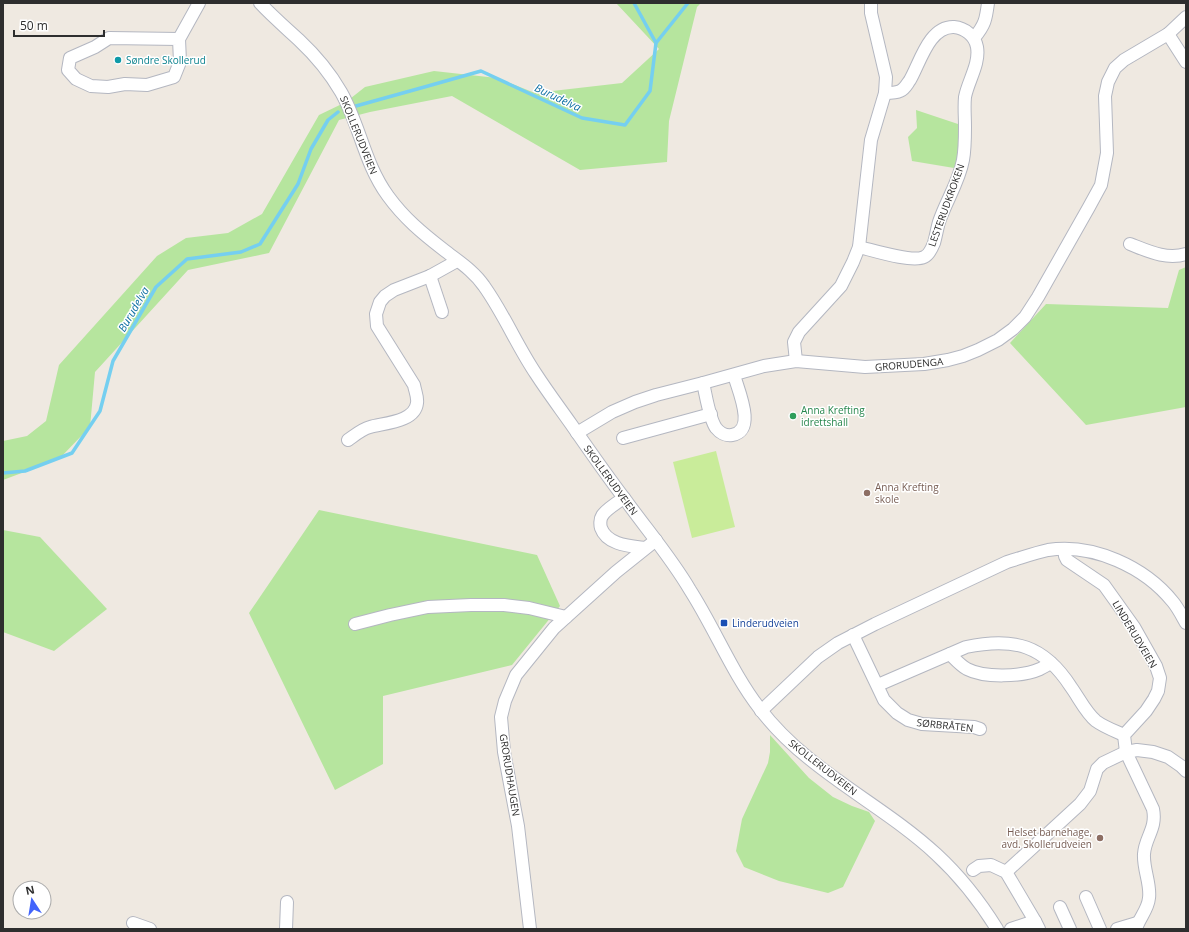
<svg xmlns="http://www.w3.org/2000/svg" width="1189" height="932" viewBox="0 0 1189 932" font-family="'Open Sans',sans-serif">
<rect width="100%" height="100%" fill="#efe9e1"/>
<g fill="#b6e59e">
<polygon points="616,3 701,3 697,7 669,121 667,162 580,170 452,96 370,112 339,120 269,253 188,270 95,372 90,427 59,459 3,480 3,441 27,436 46,421 59,365 157,256 186,238 228,233 262,214 319,115 346,102 365,87 434,71 497,78 535,93 622,83 659,49"/>
<polygon points="916,110 961,125 957,163 954,168 912,161 908,137 917,128"/>
<polygon points="1186,267 1186,407 1086,425 1010,343 1046,304 1168,308 1179,270"/>
<polygon points="319,510 537,555 560,606 512,665 383,696 383,764 335,790 249,613"/>
<polygon points="3,530 40,537 107,609 54,651 3,632"/>
<polygon points="770,735 809,778 833,797 852,806 869,812 875,821 843,887 828,893 779,881 744,867 736,851 742,819 768,763 770,752"/>
</g>
<polygon fill="#c9ec9a" points="716,451 735,527 692,538 673,462"/>
<g fill="none" stroke-linecap="round" stroke-linejoin="round">
<g stroke="#75cff0" stroke-width="3.5">
<polyline points="656,43 688,3"/>
<polyline points="356,106 428,86 481,71 582,118 625,125 650,91 656,43 634,3"/>
<polyline points="3,473 25,471 72,453 100,411 113,361 156,287 187,259 241,252 260,244 298,184 311,149 328,120 338,112"/>
</g>
<g stroke="#b4b7c1" stroke-width="14">
<g id="minor">
<path d="M260 3C272 16 286 28 299 40 315 55 330 73 341 92 360 125 364 163 388 196 404 218 422 233 444 250 458 261 474 271 484 286 504 314 517 346 536 374 547 391 559 407 571 424 589 450 607 476 627 502 648 531 672 559 690 590 715 629 732 673 760 709 807 771 881 803 936 854 961 877 979 900 997 929"/>
<polyline points="1168,34 1186,62"/>
<path d="M974 38C985 25 986 19 988 3"/>
<polyline points="179,39 180,62 174,77 147,85 125,84 108,87 91,86 76,79 68,70 70,58 95,47 109,38 179,39 199,3"/>
<path d="M1130 244C1148 251 1166 260 1186 254"/>
<path d="M859 247C872 250 912 263 924 257 929 255 932 248 934 243 936 236 937 229 939 222 946 201 959 182 963 160 965 149 965 138 965 127 965 116 964 107 965 97 968 81 980 64 977 47 975 36 965 28 954 27 929 26 920 63 910 80 907 84 905 89 900 91 896 93 890 93 885 93"/>
<polyline points="430,276 442,312"/>
<polyline points="796,361 794,342 799,332 841,286 853,262 859,247 871,140 885,93 886,77 871,13 871,3"/>
<path d="M703 383C706 395 709 418 716 428 720 433 726 436 732 435 757 431 738 390 734 375"/>
<polyline points="577,433 612,412 635,402 656,395 703,383 764,366 796,361 865,367 924,364 948,360 963,356 978,350 998,340 1013,329 1025,317 1038,297 1089,207 1101,185 1107,153 1105,96 1108,82 1115,68 1124,60 1168,34 1186,17"/>
<polyline points="623,438 711,414"/>
<path d="M348 440C355 435 362 429 370 427 384 423 415 422 417 403 418 397 415 391 414 385L377 326 376 314 380 302 385 296 394 290 430 276 457 261"/>
<path d="M624 498C618 502 605 510 602 516 600 519 600 525 601 528 607 545 630 546 645 548"/>
<path d="M1064 549 1065 556 1067 560 1104 585 1134 627 1156 666 1160 678 1158 691 1154 699 1146 711 1124 735 1126 752 1153 809C1157 829 1145 837 1144 854 1143 869 1151 884 1149 898 1148 910 1139 918 1136 929"/>
<polyline points="355,624 390,615 428,607 471,605 504,605 529,608 566,617"/>
<polyline points="853,635 884,700 897,713 908,720 922,724 974,727 980,729"/>
<path d="M950 654C955 659 960 665 967 669 984 678 1022 677 1040 669 1044 667 1047 665 1051 663"/>
<path d="M878 685 966 647C1014 637 1044 645 1071 687 1079 698 1086 713 1096 721 1104 727 1115 731 1124 735"/>
<path d="M761 711 818 657 838 643 875 624 1007 562C1021 558 1034 553 1048 550 1093 543 1145 567 1173 602 1178 608 1182 616 1186 623"/>
<polyline points="973,870 979,866 991,865 1006,872 1035,921 1039,929"/>
<polyline points="1006,872 1080,804 1090,791 1097,769 1103,763 1126,752 1137,750 1153,752 1168,757 1181,766 1186,771"/>
<polyline points="1086,897 1100,929"/>
<polyline points="1060,907 1070,929"/>
<polyline points="133,923 150,929"/>
<polyline points="286,929 287,902"/>
<polyline points="530,929 518,826 504,752 501,717 505,701 516,675 554,628 616,572 656,540"/>
<polyline points="1011,929 1035,921"/>
<polyline points="1117,929 1137,923"/>
</g>
</g>
<use href="#minor" stroke="#fff" stroke-width="12"/>
</g>
<circle fill="#0f9aa8" stroke="#fff" stroke-width="1.5" cx="118" cy="60" r="4"/>
<circle fill="#2e9e5b" stroke="#fff" stroke-width="1.5" cx="793" cy="416" r="4"/>
<g fill="#8d6e63" stroke="#fff" stroke-width="1.5">
<circle cx="867" cy="493" r="4"/>
<circle cx="1100" cy="838" r="4"/>
</g>
<rect fill="#1a4fb4" stroke="#fff" stroke-width="1.5" x="720" y="619" width="8" height="8" rx="2"/>
<g text-anchor="middle" dominant-baseline="central" stroke-width="3" stroke-linejoin="round" paint-order="stroke">
<g font-size="10" fill="#0d838f" stroke="#fff" text-anchor="start">
<text x="126" y="60">Søndre Skollerud</text>
</g>
<g font-size="10" fill="#2e2e2e" stroke="#fff">
<text transform="translate(359 135) rotate(68)">SKOLLERUDVEIEN</text>
<text transform="translate(946 205) rotate(-70)">LESTERUDKROKEN</text>
<text transform="translate(909 364) rotate(-5)">GRORUDENGA</text>
<text transform="translate(611 480) rotate(54)">SKOLLERUDVEIEN</text>
<text transform="translate(1135 634) rotate(59)">LINDERUDVEIEN</text>
<text transform="translate(945 725) rotate(6)">SØRBRÅTEN</text>
<text transform="translate(823 767) rotate(38)">SKOLLERUDVEIEN</text>
<text transform="translate(510 775) rotate(81)">GRORUDHAUGEN</text>
</g>
<g font-size="10" fill="#27864d" stroke="#fff" text-anchor="start">
<text x="801" y="410">Anna Krefting<tspan x="801" dy="12">idrettshall</tspan></text>
</g>
<g font-size="10" fill="#785e54" stroke="#fff" text-anchor="start">
<text x="875" y="487">Anna Krefting<tspan x="875" dy="12">skole</tspan></text>
<text x="1092" y="832" text-anchor="end">Helset barnehage,<tspan x="1092" dy="12">avd. Skollerudveien</tspan></text>
</g>
<g font-size="10" fill="#164399" stroke="#fff" text-anchor="start">
<text x="732" y="623">Linderudveien</text>
</g>
<g font-size="11" font-style="italic" fill="#0d6fa3" stroke="#fff">
<text transform="translate(558 97) rotate(25)">Burudelva</text>
<text transform="translate(133 309) rotate(-60)">Burudelva</text>
</g>
</g>
<rect width="1189" height="932" fill="none" stroke="#2e2e2e" stroke-width="8"/>
<g transform="translate(32 900) rotate(348)"><circle r="19" fill="#ffffff" stroke="#ababab"/>
<path d="M0-3L7 15L0 10L-7 15Z" fill="#4264fb"/>
<text y="-6" font-size="11" font-weight="bold" text-anchor="middle" fill="#2e2e2e">N</text>
</g>
<path d="M14 30v6h90v-6" fill="none" stroke="#2e2e2e" stroke-width="2"/>
<text x="20" y="30" font-size="12" fill="#2e2e2e" stroke="#ffffff" stroke-width="3" paint-order="stroke">50 m</text>
</svg>
